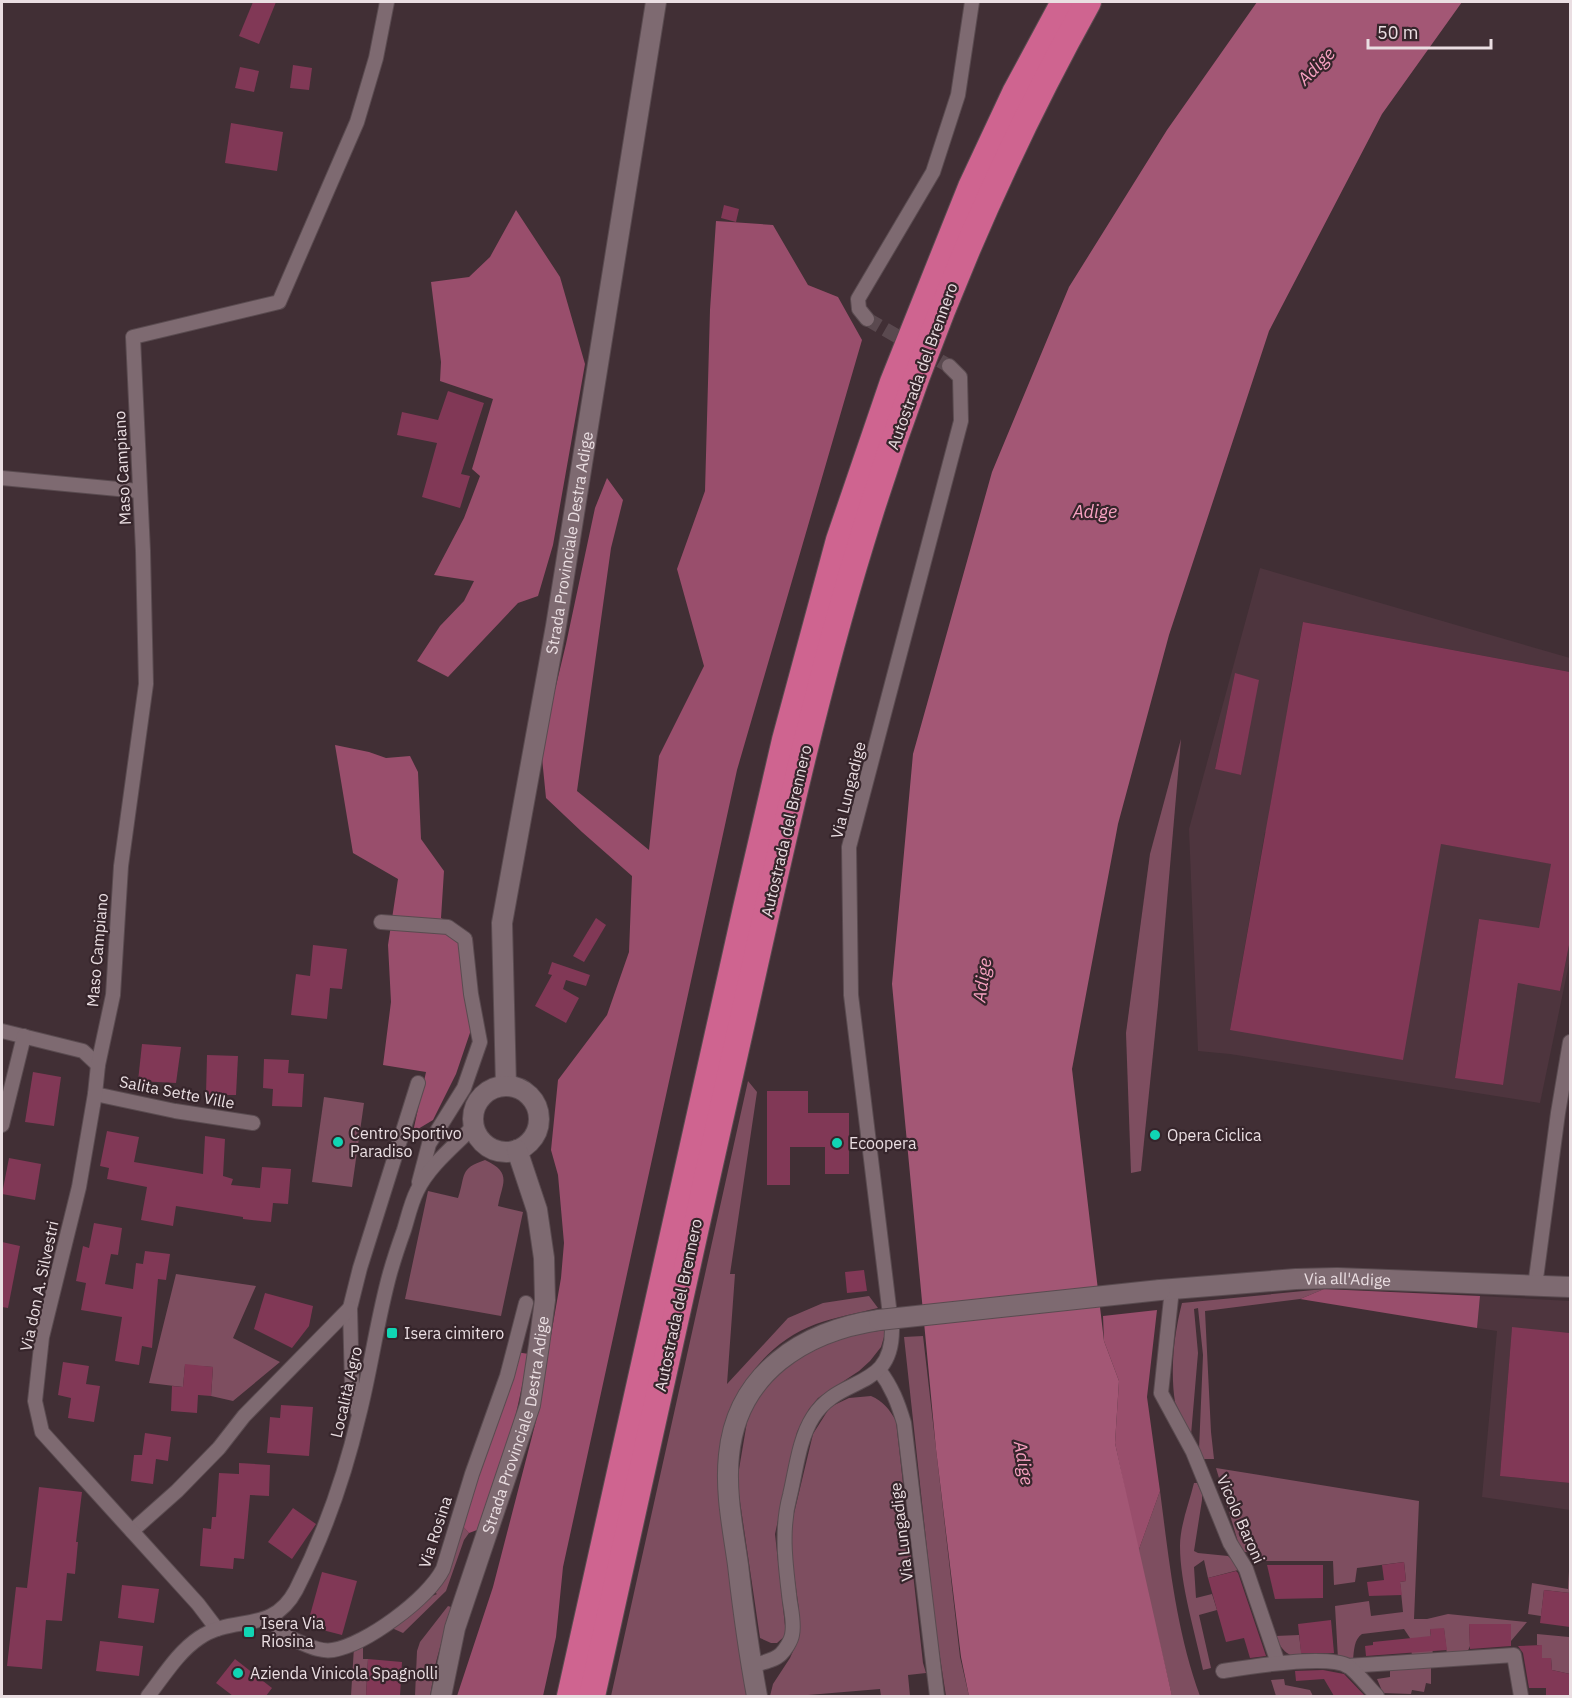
<svg xmlns="http://www.w3.org/2000/svg" width="1572" height="1698" viewBox="0 0 1572 1698" font-family="'IBM Plex Sans',sans-serif">
<rect width="100%" height="100%" fill="#412f35"/>
<g fill="#4e353e" fill-rule="evenodd">
<path d="M1260 568 1570 658V672L1303 622 1290 692 1570 744V760L1288 709 1269 813 1570 867V878L1549 875 1528 984 1560 991 1570 940V959L1540 1103 1230 1054 1198 1051 1189 829ZM1235 674 1258 680 1241 775 1215 768ZM1265 832 1437 861 1230 1030ZM1479 920 1527 927 1502 1085 1455 1077Z"/>
<polygon points="1480,1296 1570,1301 1570,1333 1512,1328 1500,1476 1570,1483 1570,1510 1482,1497 1497,1331 1477,1328"/>
</g>
<g fill="#7e4e60">
<polygon points="1181,739 1158,1005 1141,1171 1131,1173 1126,1033 1150,854"/>
<path d="M748 1081 757 1092 730 1274H735L727 1384 788 1318 823 1303 869 1296 878 1308C857 1313 836 1317 816 1324 761 1344 727 1398 719 1455L750 1696H611Z"/>
<polygon points="324,1097 364,1103 352,1187 312,1182"/>
<path d="M485 1160C513 1173 502 1183 498 1206L523 1212 501 1316 405 1299 428 1191 458 1198C466 1174 459 1169 485 1160Z"/>
<polygon points="176,1274 256,1286 233,1338 280,1362 233,1401 211,1396 213,1367 185,1365 183,1387 149,1383"/>
<path d="M1324 1289 1300 1299 1205 1311 1211 1432 1214 1459H1202L1199 1450 1203 1355 1198 1308 1194 1309 1198 1353 1191 1435 1175 1402C1170 1370 1174 1334 1182 1303Z"/>
<polygon points="886,1330 881,1347 870,1361 859,1371 818,1398 809,1409 797,1432 775,1534 786,1635 777,1643 771,1643 760,1638 737,1481 747,1422 756,1400 770,1383 784,1368 801,1356 847,1335"/>
<polygon points="923,1336 960,1657 969,1696 946,1696 936,1631 904,1337"/>
<path d="M871 1396C883 1401 890 1410 896 1421L923 1663 926 1673 908 1675 910 1696H881L880 1689 796 1696H770L773 1684 790 1658 798 1640 799 1610 790 1544 791 1526 813 1434 830 1407 849 1398Z"/>
<path d="M1216 1468 1419 1501 1414 1619H1427L1448 1614 1527 1622 1511 1641 1510 1624H1469L1470 1646 1467 1653 1447 1655 1444 1629H1430L1433 1655 1412 1656 1410 1638 1404 1629 1362 1634C1354 1639 1354 1651 1353 1660L1338 1659 1335 1606 1369 1601 1371 1616 1403 1612 1400 1582 1406 1581 1404 1562 1357 1568 1355 1582 1334 1585 1333 1561H1263L1256 1552H1241Z"/>
<path d="M1194 1483H1197L1202 1494V1500L1194 1551 1198 1553 1228 1556 1242 1569 1208 1578 1204 1560 1194 1567 1196 1598 1212 1594 1217 1610 1199 1615 1211 1668 1203 1670C1195 1632 1180 1584 1180 1546 1180 1526 1189 1503 1194 1483Z"/>
<path d="M1160 1491C1169 1560 1176 1630 1200 1696H1172L1138 1552Z"/>
<polygon points="459,1522 469,1533 464,1540 446,1591 403,1633 394,1629 387,1629 430,1597 437,1594 433,1591"/>
<polygon points="1569,1571 1570,1571 1570,1593 1544,1590 1541,1616 1528,1614 1532,1583 1568,1589"/>
<polygon points="448,1606 451,1607 436,1662 430,1696 415,1696 417,1651 420,1642"/>
<polygon points="1570,1621 1570,1674 1552,1670 1551,1658 1542,1658 1542,1646 1537,1645 1537,1634 1569,1637"/>
<path d="M1299 1635 1302 1658C1286 1656 1282 1650 1275 1636Z"/>
<polygon points="363,1643 363,1659 368,1659 366,1696 351,1696 354,1647"/>
<polygon points="1431,1664 1431,1684 1426,1683 1424,1692 1412,1690 1411,1694 1383,1693 1377,1679 1390,1677 1390,1667"/>
<polygon points="1284,1679 1285,1685 1310,1690 1313,1696 1276,1696 1271,1680"/>
</g>
<g fill="#994e6c">
<polygon points="516,210 560,277 585,364 553,545 538,596 518,603 448,677 417,661 440,626 464,601 474,581 434,575 464,518 480,476 472,469 493,399 440,381 441,362 431,282 469,277 490,257"/>
<polygon points="716,221 773,225 808,285 838,297 862,340 737,770 563,1567 556,1637 543,1696 457,1696 493,1587 536,1421 561,1278 564,1243 558,1175 551,1150 558,1080 607,1015 629,952 632,876 582,832 546,798 541,748 566,644 595,508 607,478 623,500 611,548 577,791 649,850 659,756 704,666 677,569 705,491 710,310"/>
<polygon points="335,745 369,752 386,758 410,756 418,772 421,839 444,871 441,918 473,938 475,1018 456,1074 433,1120 413,1132 426,1072 383,1065 391,1002 388,945 398,879 353,853"/>
<polygon points="1324,1289 1480,1296 1477,1328 1300,1299"/>
<polygon points="1157,1310 1147,1397 1160,1491 1138,1552 1115,1443 1119,1381 1104,1341 1103,1316"/>
<polygon points="516,1352 529,1354 514,1423 477,1530 469,1533 459,1522"/>
</g>
<polygon fill="#a35775" points="1257,2 1462,2 1382,114 1269,331 1169,635 1118,824 1072,1069 1104,1341 1119,1381 1115,1443 1172,1696 969,1696 961,1657 936,1449 892,984 913,754 992,472 1069,287 1167,130"/>
<g fill="#813856">
<polygon points="253,2 276,2 259,44 239,36"/>
<polygon points="293,65 312,68 309,90 290,88"/>
<polygon points="240,67 259,71 254,92 235,88"/>
<polygon points="231,123 283,132 277,171 225,163"/>
<polygon points="724,205 739,209 736,222 721,218"/>
<polygon points="448,391 484,403 461,474 470,476 460,508 422,497 437,443 397,435 402,412 438,420"/>
<polygon points="1303,622 1570,672 1570,940 1560,991 1518,983 1503,1085 1455,1078 1479,919 1539,928 1551,864 1441,844 1403,1060 1230,1030"/>
<polygon points="1235,673 1259,680 1241,775 1215,769"/>
<polygon points="596,918 606,925 584,962 573,956"/>
<polygon points="313,945 347,949 342,989 330,988 327,1019 291,1015 296,974 310,976"/>
<polygon points="552,962 590,975 586,986 566,980 563,989 579,998 566,1023 535,1006 552,975 548,974"/>
<polygon points="142,1044 181,1047 176,1083 138,1081"/>
<polygon points="207,1055 238,1056 236,1095 206,1095"/>
<polygon points="264,1059 289,1060 288,1073 304,1074 302,1107 272,1106 273,1089 263,1088"/>
<polygon points="33,1072 61,1077 54,1126 25,1122"/>
<polygon points="767,1091 808,1091 808,1113 849,1113 849,1174 825,1174 825,1147 790,1147 790,1185 767,1185"/>
<polygon points="107,1131 139,1137 134,1162 203,1174 205,1136 225,1139 223,1176 233,1179 231,1185 260,1188 262,1167 291,1169 288,1204 273,1203 271,1222 243,1219 243,1217 176,1206 173,1226 141,1220 147,1187 107,1179 109,1168 100,1166"/>
<polygon points="9,1158 41,1164 35,1200 2,1194"/>
<polygon points="94,1223 122,1228 118,1255 111,1254 105,1284 133,1289 136,1263 143,1264 145,1251 170,1254 166,1280 158,1279 152,1348 142,1346 139,1365 115,1361 122,1317 81,1310 86,1283 76,1281 83,1246 89,1248"/>
<polygon points="2,1242 20,1246 8,1308 2,1307"/>
<polygon points="864,1270 867,1291 847,1293 845,1272"/>
<polygon points="265,1293 313,1306 309,1326 292,1348 254,1329"/>
<polygon points="1512,1327 1570,1333 1570,1483 1500,1476"/>
<polygon points="63,1362 89,1366 86,1384 100,1386 94,1422 68,1418 71,1398 58,1395"/>
<polygon points="185,1364 213,1367 211,1396 198,1395 197,1413 171,1411 172,1386 183,1387"/>
<polygon points="281,1405 313,1407 309,1456 267,1453 270,1417 280,1418"/>
<polygon points="145,1433 171,1437 168,1461 156,1459 153,1484 131,1481 134,1455 142,1455"/>
<polygon points="239,1463 270,1465 269,1496 250,1495 244,1559 234,1558 233,1569 200,1566 203,1528 211,1529 212,1517 216,1517 219,1473 239,1474"/>
<polygon points="39,1487 82,1492 76,1542 78,1542 75,1574 67,1573 62,1621 46,1620 42,1669 7,1666 16,1587 27,1588"/>
<polygon points="293,1508 316,1524 292,1559 268,1542"/>
<polygon points="1404,1562 1406,1581 1400,1582 1402,1595 1369,1596 1367,1582 1384,1580 1382,1565"/>
<polygon points="1267,1565 1323,1565 1323,1598 1275,1599"/>
<polygon points="1236,1571 1238,1573 1266,1656 1250,1658 1244,1638 1226,1642 1208,1578"/>
<polygon points="322,1572 357,1581 342,1635 307,1626"/>
<polygon points="122,1585 159,1589 154,1623 118,1618"/>
<polygon points="1544,1590 1570,1593 1570,1627 1540,1623"/>
<polygon points="1331,1620 1334,1653 1301,1653 1298,1624"/>
<polygon points="1469,1624 1511,1624 1511,1646 1470,1649"/>
<polygon points="1444,1628 1447,1650 1366,1656 1365,1646 1373,1645 1373,1642 1431,1636 1430,1629"/>
<polygon points="100,1641 143,1646 139,1676 96,1671"/>
<polygon points="1542,1645 1542,1658 1551,1658 1552,1670 1570,1674 1569,1696 1546,1696 1546,1688 1529,1688 1523,1653 1518,1646"/>
<polygon points="235,1659 272,1688 266,1696 233,1696 216,1683"/>
<polygon points="368,1659 402,1662 400,1696 366,1696"/>
<polygon points="1323,1670 1344,1674 1365,1696 1334,1696 1324,1679 1296,1681 1295,1671"/>
</g>
<g fill="none" stroke-linecap="round" stroke-linejoin="round">
<polyline stroke="#5a494f" stroke-width="14" stroke-dasharray="14 7" stroke-linecap="butt" points="867,319 949,366"/>
<g stroke="#5a4b50" stroke-width="16">
<g id="street">
<polyline points="867,319 859,309 858,299 933,172 958,95 972,2"/>
<polyline points="2,478 139,491"/>
<polyline points="381,922 448,927 465,939 471,994 480,1042 464,1088 429,1144 419,1182"/>
<polyline points="2,1031 83,1051 98,1065"/>
<polyline points="95,1094 175,1111 253,1123"/>
<polyline points="2,1125 24,1036"/>
<polyline points="1535,1286 1558,1113 1570,1042"/>
<polyline points="1172,1289 1161,1393 1193,1452 1230,1543 1246,1569 1278,1663"/>
<polyline points="889,1307 851,995 849,847 961,421 960,377 949,366"/>
<path d="M879 1370C892 1387 898 1403 904 1423L937 1696"/>
<polyline points="358,1412 352,1386 350,1308 360,1268 418,1083"/>
<polyline points="132,1531 177,1491 219,1448 244,1416 350,1308"/>
<path d="M274 1616C276 1631 284 1635 297 1641 309 1646 320 1652 333 1650 365 1645 428 1599 443 1569L472 1474 507 1376 526 1303"/>
<polyline points="217,1629 198,1604 42,1432 35,1401 42,1337 79,1187 95,1094 98,1065 113,995 121,866 146,684 143,551 133,337 279,302 357,122 376,58 387,2"/>
<path d="M751 1666C760 1663 774 1661 781 1654 785 1650 791 1641 792 1635 795 1622 790 1607 789 1594 785 1561 781 1528 790 1495 796 1470 799 1439 813 1417 840 1374 893 1392 892 1328"/>
<polyline points="1347,1666 1514,1655 1521,1696"/>
<path d="M1223 1671C1248 1667 1327 1654 1348 1666 1357 1672 1369 1688 1377 1696"/>
<path d="M148 1696C163 1677 178 1652 199 1638 234 1614 272 1635 296 1590 324 1535 345 1475 359 1415 371 1368 377 1320 390 1273 394 1259 399 1244 404 1230 408 1217 411 1203 417 1191 428 1167 454 1146 473 1127"/>
</g>
</g>
<g stroke="#5a4b50" stroke-width="22">
<g id="secondary">
<path id="s1" d="M506 1086 502 923 556 626 656 2"/>
<circle cx="506" cy="1119" r="33"/>
<path id="s2" d="M1160 1290 1296 1279 1337 1278 1570 1287"/>
<path id="s3" d="M441 1696 455 1628 530 1405 539 1345 545 1300 544 1258 537 1210 517 1150"/>
<path d="M757 1696C749 1653 743 1609 738 1565 733 1529 725 1492 729 1455 737 1373 804 1331 879 1320"/>
</g>
</g>
<g stroke="#5a4b50" stroke-width="28">
<g id="highway">
<polyline points="570,1696 746,908 785,740 839,540 893,382 971,187 1015,93 1064,2"/>
<path d="M592 1696C643 1468 693 1238 745 1009 780 853 814 696 861 543 918 355 993 173 1088 2"/>
</g>
</g>
<use href="#street" stroke="#7e6a71" stroke-width="14"/>
<use href="#secondary" stroke="#7e6a71" stroke-width="20"/>
<use href="#highway" stroke="#cf6490" stroke-width="26"/>
<g stroke="#5a4b50" stroke-width="22" stroke-linecap="butt">
<polyline id="secondary-bridge" points="879,1320 1160,1290"/>
</g>
<use href="#secondary-bridge" stroke="#7e6a71" stroke-width="20"/>
</g>
<g fill="#10d5b4" stroke="#36252b" stroke-width="2">
<circle cx="1155" cy="1135" r="6"/>
<circle cx="338" cy="1142" r="6"/>
<circle cx="837" cy="1143" r="6"/>
<rect x="386" y="1327" width="12" height="12" rx="3"/>
<rect x="243" y="1626" width="12" height="12" rx="3"/>
<circle cx="238" cy="1673" r="6"/>
</g>
<g text-anchor="middle" dominant-baseline="central" stroke-width="4.5" stroke-linejoin="round" paint-order="stroke">
<g font-size="16" fill="#eadee2" stroke="#36252b">
<text transform="translate(922 366) rotate(-70)">Autostrada del Brennero</text>
<text transform="translate(122 468) rotate(-93)">Maso Campiano</text>
<text stroke="none"><textPath href="#s1" startOffset="549">Strada Provinciale Destra Adige</textPath></text>
<text transform="translate(848 790) rotate(-76)">Via Lungadige</text>
<text transform="translate(786 831) rotate(-77)">Autostrada del Brennero</text>
<text transform="translate(97 950) rotate(-85)">Maso Campiano</text>
<text transform="translate(177 1092) rotate(11)">Salita Sette Ville</text>
<text stroke="none"><textPath href="#s2" startOffset="188">Via all'Adige</textPath></text>
<text transform="translate(39 1286) rotate(-78)">Via don A. Silvestri</text>
<text transform="translate(678 1305) rotate(-78)">Autostrada del Brennero</text>
<text transform="translate(346 1392) rotate(-77)">Località Agro</text>
<text stroke="none"><textPath href="#s3" startOffset="282">Strada Provinciale Destra Adige</textPath></text>
<text transform="translate(1241 1519) rotate(66)">Vicolo Baroni</text>
<text transform="translate(435 1532) rotate(-72)">Via Rosina</text>
<text transform="translate(901 1532) rotate(-97)">Via Lungadige</text>
</g>
<g font-size="16" fill="#eadee2" stroke="#36252b" text-anchor="start">
<text x="350" y="1133">Centro Sportivo<tspan x="350" dy="18">Paradiso</tspan></text>
<text x="1167" y="1135">Opera Ciclica</text>
<text x="849" y="1143">Ecoopera</text>
<text x="404" y="1333">Isera cimitero</text>
<text x="261" y="1623">Isera Via<tspan x="261" dy="18">Riosina</tspan></text>
<text x="250" y="1673">Azienda Vinicola Spagnolli</text>
</g>
<g font-size="18" font-style="italic" fill="#f7a1c1" stroke="#36252b">
<text transform="translate(1316 66) rotate(-46)">Adige</text>
<text x="1095" y="511">Adige</text>
<text transform="translate(982 980) rotate(-82)">Adige</text>
<text transform="translate(1024 1463) rotate(80)">Adige</text>
</g>
</g>
<rect width="1572" height="1698" fill="none" stroke="#eadee2" stroke-width="6"/>
<path d="M1368 39v9h123v-9" fill="none" stroke="#eadee2" stroke-width="3"/>
<text x="1377" y="39" font-size="18" fill="#eadee2" stroke="#36252b" stroke-width="4.5" paint-order="stroke">50 m</text>
</svg>
